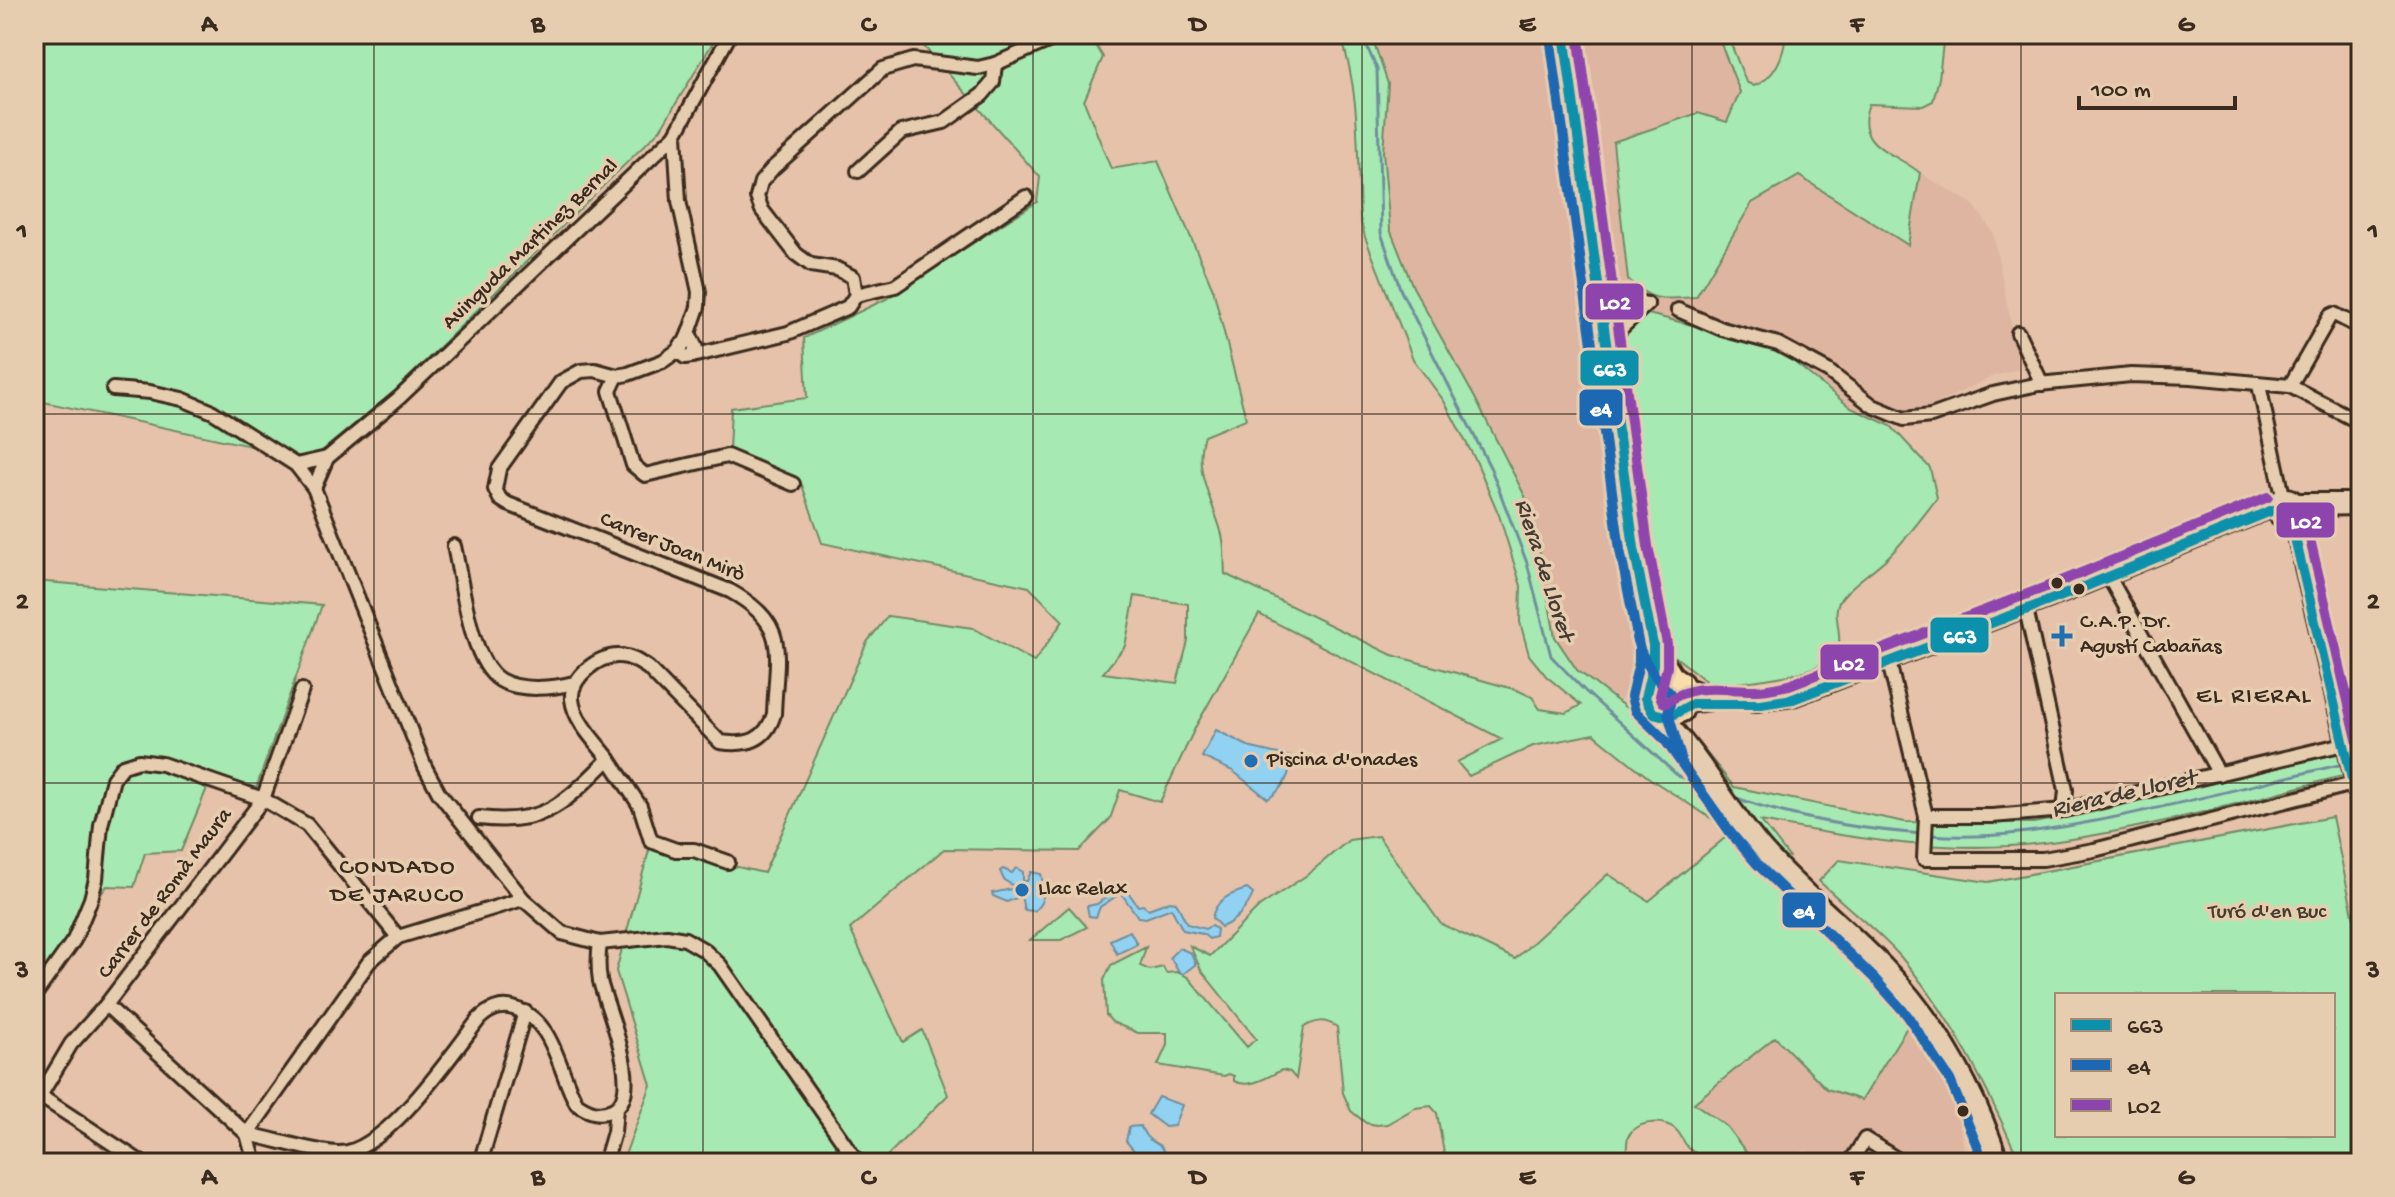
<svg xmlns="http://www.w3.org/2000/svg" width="2395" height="1197" viewBox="0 0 2395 1197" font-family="'Gochi Hand',sans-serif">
<rect width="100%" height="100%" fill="#e5c2a9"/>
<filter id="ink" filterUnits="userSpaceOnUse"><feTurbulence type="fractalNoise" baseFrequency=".0125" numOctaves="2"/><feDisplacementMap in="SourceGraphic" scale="16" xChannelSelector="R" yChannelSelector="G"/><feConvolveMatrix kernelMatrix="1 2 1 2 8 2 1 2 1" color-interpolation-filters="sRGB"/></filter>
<g filter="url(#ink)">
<g fill="#deb5a0">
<polygon points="1371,34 1717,34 1740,92 1727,122 1696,297 1752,203 1799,176 1908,244 1920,173 1974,205 1993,233 2020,369 1993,376 1891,426 1851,408 1806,369 1767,344 1648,314 1615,345 1667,650 1639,672 1620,701 1577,670 1555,637 1531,510 1475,398 1413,287 1390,229 1383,152 1388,84"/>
<polygon points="1912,1019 1923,1037 1956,1104 1966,1163 1918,1163 1864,1129 1839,1163 1823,1163 1806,1150 1773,1163 1746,1152 1726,1126 1693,1103 1775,1037 1827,1089 1862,1100"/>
</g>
<g fill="#a7e9b2" stroke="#718a68" stroke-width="2" fill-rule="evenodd">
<polygon points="34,34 718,34 660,130 395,391 312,459 34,400"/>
<path d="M913 34 1022 36 1145 34 1095 44 1103 57 1084 101 1111 169 1158 161 1213 289 1246 419 1204 436C1192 469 1214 503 1222 535 1225 547 1224 561 1225 574L1392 655 1517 690 1532 697 1540 709 1566 713 1581 705 1546 676 1529 655 1520 622 1521 586 1499 515 1477 463 1444 401 1413 359 1365 237 1360 218C1357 156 1361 93 1340 34H1371L1388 84 1383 152 1390 229 1413 287 1475 398 1532 510 1555 637 1577 670 1686 754 1705 751 1734 787 1905 822 2033 823 2080 815 2361 748V772C2325 779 2290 790 2255 799 2190 816 2124 832 2058 841 1958 856 1859 840 1761 821L1789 857 1768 868 1896 994 1912 1019 1862 1100 1827 1089 1775 1037 1694 1103 1726 1126 1746 1152 1729 1154 1730 1163C1719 1163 1704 1158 1694 1152 1683 1147 1683 1134 1674 1128 1661 1119 1635 1121 1628 1137 1626 1145 1627 1155 1627 1163H1465L1455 1161 1444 1153 1437 1113 1431 1106 1415 1108 1387 1124 1377 1125 1366 1123 1351 1111 1343 1093 1337 1027C1324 1019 1317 1020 1304 1027L1296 1079 1290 1072 1282 1070C1267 1077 1250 1089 1234 1081V1076L1229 1074 1224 1076 1158 1065 1167 1045V1033H1138L1112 1022 1106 1015 1104 980 1111 965 1146 947 1140 966 1150 970 1163 967 1166 973 1177 972 1188 977 1247 1047 1256 1039 1201 970 1190 946 1210 956 1259 907 1307 875 1349 840 1378 836 1441 924 1515 959 1608 874 1649 901 1732 832 1649 778 1594 734 1533 746 1469 776 1457 762 1502 739 1259 614 1196 726 1160 802 1120 790 1110 819 1079 851 944 849 850 929 903 1042 922 1030 948 1095 880 1163H622L651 1085 616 971 650 847 764 873 867 642 888 616 973 628 1034 662 1063 621 1029 587 822 543 802 485 729 451 731 408 807 398 804 338 886 299 1037 202 1040 177ZM1135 596 1188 604V641L1177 683 1103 673 1125 646Z"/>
<path d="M1717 34H1727L1746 82 1754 86C1775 78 1784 56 1786 34H1944L1939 78 1933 101 1923 106 1869 104C1852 147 1896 152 1920 173L1908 245 1799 176 1752 203 1696 297C1663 299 1653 303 1628 280L1613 142 1698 113 1727 122 1740 92Z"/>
<path d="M1648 314 1767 344 1783 353 1851 408 1891 426 1930 468 1937 498C1922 518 1907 538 1890 555 1875 570 1857 580 1843 596 1830 611 1841 625 1839 643 1836 678 1740 681 1712 686L1667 650 1615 344 1634 321Z"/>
<polygon points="34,581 322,605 256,788 212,776 181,851 145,853 134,887 107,886 34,985"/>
<path d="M2332 817 2361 951V1163H2020C1989 1091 1952 1016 1900 956 1876 929 1845 906 1819 881L1839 860 1988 882ZM2057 995H2333V1135H2057Z"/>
<polygon points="1069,907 1087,927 1061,940 1030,940"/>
</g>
<g fill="#91d1f2" stroke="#6f8e9d" stroke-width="2">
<path d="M1216 730 1252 748 1291 757C1291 775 1283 789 1268 799L1233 771 1202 757Z"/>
<path d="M1016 868 1023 872V881H1027L1031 872 1041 874C1045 888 1046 902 1034 911L1024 910 1021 896 1007 902 993 896 992 893 1017 888 1004 880 1000 871 1003 869 1012 873Z"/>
<polygon points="1118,888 1128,892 1138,906 1143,905 1148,909 1170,901 1176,902 1187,924 1205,929 1211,926 1217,929 1216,937 1209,939 1203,934 1183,930 1171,908 1146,918 1138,917 1121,893 1100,907 1096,917 1089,916 1087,906 1097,904"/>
<path d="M1247 889 1253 894C1248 907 1235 922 1221 927L1212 918C1216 899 1230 894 1247 889Z"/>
<polygon points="1130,931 1137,944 1117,954 1110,940"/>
<polygon points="1179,948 1191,953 1196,964 1183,974 1178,971 1170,957"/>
<polygon points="1158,1097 1182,1105 1174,1126 1165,1127 1148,1114"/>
<path d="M1140 1126C1142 1129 1144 1133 1146 1136 1153 1145 1164 1143 1164 1156L1153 1163H1138L1140 1158 1126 1141 1129 1127Z"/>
</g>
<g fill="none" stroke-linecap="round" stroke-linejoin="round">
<g stroke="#6f8e9d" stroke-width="3">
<polyline points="1361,34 1377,69 1381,233 1401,291 1491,469 1527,563 1551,656 1584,690 1678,776 1709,788"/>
<polyline points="2351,762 2361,760"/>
<path d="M1731 796C1793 819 1857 829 1923 834"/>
<path d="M1931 835C1989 840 2049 830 2106 819 2186 803 2264 782 2343 764"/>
</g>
<g stroke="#3b2a1e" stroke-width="18">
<g id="minor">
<polyline points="675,135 679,201 699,292 698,307 689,333"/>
<polyline points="858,171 901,132 944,122 982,95 993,82 995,64"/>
<polyline points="856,295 895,286 1026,197"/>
<polyline points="1678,310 1722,329 1778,344 1828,371 1873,406 1904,419 1931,416 1993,394 2039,384 2131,375 2191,377 2290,386 2361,423"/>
<polyline points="1620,330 1622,298 1647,304"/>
<polyline points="1617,332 1647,304"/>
<polyline points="2018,333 2042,384"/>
<polyline points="685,342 689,333 696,348 692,356 685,357 681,354 681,345 688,341 693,343"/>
<polyline points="692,356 788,333 848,307 856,295 853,277 837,269 811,265 796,254 762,210 757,197 761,182 773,168 883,69 913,60 978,68 995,64 1064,34"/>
<polyline points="617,376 610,391 633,465 645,475 727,456 793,484"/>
<polyline points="2259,385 2283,496"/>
<polyline points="2290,386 2330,316 2334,314 2361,328"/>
<polyline points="113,389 150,392 182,399 213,412 296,465 314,488 425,767 439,793 523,899 562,933 600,943 667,936 685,939 704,950 720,965 858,1163"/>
<polyline points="327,458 399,398 675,135 730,34"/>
<polyline points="296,465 327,458 314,488"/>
<circle cx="2286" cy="508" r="13"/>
<polyline points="2296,500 2361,500"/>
<polyline points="2299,513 2308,509 2361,508"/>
<polyline points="2291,521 2361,817"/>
<path d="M454 546C462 580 470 662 500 680 520 692 554 688 574 683"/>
<polyline points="2109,577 2219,774"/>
<polyline points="2026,609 2066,790 2064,810"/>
<polyline points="1889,662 1926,816 1924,859 2043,859 2094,850 2361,782"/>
<polyline points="1682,683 1727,700"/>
<polyline points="1685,706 1730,701 1757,704 1793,699 2064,595 2273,510"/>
<polyline points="609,759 640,806 651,841 676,850 694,850 728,862"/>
<polyline points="1926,816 1992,816 2064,810 2361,740"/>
<path d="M479 818C546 826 564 803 609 759 596 742 574 721 572 699 570 678 598 655 619 656 630 656 639 662 648 668L720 742C747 746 766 741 774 714 776 653 791 625 730 591L508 504 500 499 495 489 499 469 561 382 581 371 595 370 617 376 628 374 663 361 680 349"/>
<polyline points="34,996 74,940 91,899 96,879 101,825 113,779 123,766 139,761 162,764 263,799 307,825 398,937"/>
<polyline points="106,1005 247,1134"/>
<polyline points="40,1096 142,1163"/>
<polyline points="34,1106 71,1044 106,1005 263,799 302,690"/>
<path d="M247 1134C274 1139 312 1152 338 1153 385 1154 452 1054 479 1019 488 1010 501 1004 513 1008 555 1019 558 1072 577 1104 589 1112 599 1116 612 1110 646 1095 606 1007 600 981 598 968 598 956 600 943"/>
<polyline points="247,1134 369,962 398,937 523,899"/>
<polyline points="247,1134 255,1163"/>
<polyline points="480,1163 525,1012"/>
<polyline points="605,1163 614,1132 616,1108"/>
<polyline points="1850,1163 1865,1139 1900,1161 1898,1163"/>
</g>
</g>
<g stroke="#3b2a1e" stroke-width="24">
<path id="secondary" d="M1661 717C1702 757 1727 809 1765 852 1801 892 1845 927 1883 966 1937 1022 1975 1089 1999 1163"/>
</g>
<g stroke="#3b2a1e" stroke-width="26">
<polyline id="primary" points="1564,34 1634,548 1653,645 1653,665 1645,698 1653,713 1669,717 1682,711 1687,694 1682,683 1672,676 1653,645"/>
</g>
<use href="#minor" stroke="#e7cdaf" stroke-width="12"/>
<use href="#secondary" stroke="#e7cdaf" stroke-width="18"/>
<use href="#primary" stroke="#f9deab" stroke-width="20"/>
<g stroke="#e7cdaf" stroke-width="16">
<g id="bus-1">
<polyline points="1564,34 1634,548 1653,645 1653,665 1645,698 1653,713 1669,717 1692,704 1761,704 1793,699 2064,595 2273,510"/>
<polyline points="2291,521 2361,817"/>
</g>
</g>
<g stroke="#e7cdaf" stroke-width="16">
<g id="bus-2">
<polyline points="1550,36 1620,550 1639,646 1639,663 1631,697 1635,711 1665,740 1730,832 1757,864 1874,978 1907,1015 1950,1080 1984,1163"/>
<path d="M1636 638C1642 659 1656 680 1672 695L1668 713 1681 758"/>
</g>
</g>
<g stroke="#e7cdaf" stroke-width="16">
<g id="bus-3">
<path d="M1578 34 1648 546 1667 644V667L1660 696 1663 702 1666 703C1694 681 1725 691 1758 690 1768 690 1779 687 1789 685L2059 582 2268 497"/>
<polyline points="2305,518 2361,756"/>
</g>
</g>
<use href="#bus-1" stroke="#0c90ab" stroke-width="10"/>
<use href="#bus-2" stroke="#1d68b3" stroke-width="10"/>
<use href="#bus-3" stroke="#8e44ad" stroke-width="10"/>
</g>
</g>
<path fill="none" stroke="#3b2a1e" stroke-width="2" stroke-opacity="0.55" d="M374 34V1163M703 34V1163M1033 34V1163M1362 34V1163M1692 34V1163M2021 34V1163M34 414H2361M34 783H2361"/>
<g fill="#3b2a1e" stroke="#e7cdaf" stroke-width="3">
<circle cx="2057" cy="583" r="7"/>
<circle cx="2079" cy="589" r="7"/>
<circle cx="1963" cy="1111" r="7"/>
</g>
<g fill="#1f6fb2" stroke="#e7cdaf" stroke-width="3">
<path d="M2058 624h8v8h8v8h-8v8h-8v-8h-8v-8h8z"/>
<circle cx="1251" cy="761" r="8"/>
<circle cx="1022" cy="890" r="8"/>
</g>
<g text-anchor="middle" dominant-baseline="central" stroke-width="7" stroke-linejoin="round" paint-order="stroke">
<g font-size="22" fill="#3b2a1e" stroke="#e7cdaf">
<text transform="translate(531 245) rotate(-44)">Avinguda Martinez Bernal</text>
<text transform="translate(672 548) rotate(22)">Carrer Joan Mirò</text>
<text transform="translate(166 894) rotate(-53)">Carrer de Romà Maura</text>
</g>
<g font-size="22" fill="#3b2a1e" stroke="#e7cdaf" text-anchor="start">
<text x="2080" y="623">C.A.P. Dr.<tspan x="2080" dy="25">Agustí Cabañas</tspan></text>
<text x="1267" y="761">Piscina d'onades</text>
<text x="1038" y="890">Llac Relax</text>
</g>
<g font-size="22" fill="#463d2d" stroke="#e7cdaf">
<text x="2267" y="913">Turó d'en Buc</text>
</g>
<g font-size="24" font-style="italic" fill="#443b33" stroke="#e7cdaf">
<text transform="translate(1543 570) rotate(72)">Riera de Lloret</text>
<text transform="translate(2124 795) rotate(-13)">Riera de Lloret</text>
</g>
<g font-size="24" letter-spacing="2" fill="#3b2a1e" stroke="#e7cdaf">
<text x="2254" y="697">EL RIERAL</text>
<text x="398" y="868">CONDADO<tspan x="398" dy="28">DE JARUCO</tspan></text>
</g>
</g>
<g stroke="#e7cdaf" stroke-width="3">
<rect x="1584" y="282" width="61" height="39" rx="8" fill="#8e44ad"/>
<rect x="1579" y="349" width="61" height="38" rx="8" fill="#0c90ab"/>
<rect x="1578" y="388" width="46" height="39" rx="8" fill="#1d68b3"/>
<rect x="2275" y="501" width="61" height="38" rx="8" fill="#8e44ad"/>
<rect x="1929" y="616" width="61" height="38" rx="8" fill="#0c90ab"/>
<rect x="1819" y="643" width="61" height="38" rx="8" fill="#8e44ad"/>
<rect x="1781" y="891" width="46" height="38" rx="8" fill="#1d68b3"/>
</g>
<g font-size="22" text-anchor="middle" font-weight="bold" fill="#fff">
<text x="1615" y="309">L02</text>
<text x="1610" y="376">663</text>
<text x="1601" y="415">e4</text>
<text x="2306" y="528">L02</text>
<text x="1960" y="643">663</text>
<text x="1849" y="670">L02</text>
<text x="1804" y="917">e4</text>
</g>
<rect width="2395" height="1197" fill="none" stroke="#e7cdaf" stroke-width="88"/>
<rect x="2055" y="993" width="280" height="144" fill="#e7cdaf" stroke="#a28c75" stroke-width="2"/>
<rect x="2071" y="1019" width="40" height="12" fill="#0c90ab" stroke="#a28c75" stroke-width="2"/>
<text x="2127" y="1033" font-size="24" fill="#3b2a1e">663</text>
<rect x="2071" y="1059" width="40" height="12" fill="#1d68b3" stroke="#a28c75" stroke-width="2"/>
<text x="2127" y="1073" font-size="24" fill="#3b2a1e">e4</text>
<rect x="2071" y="1099" width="40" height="12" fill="#8e44ad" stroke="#a28c75" stroke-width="2"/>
<text x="2127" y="1113" font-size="24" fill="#3b2a1e">L02</text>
<path d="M2079 96v12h156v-12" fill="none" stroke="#3b2a1e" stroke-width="4"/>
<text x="2091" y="96" font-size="24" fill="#3b2a1e" stroke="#e7cdaf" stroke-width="6" paint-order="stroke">100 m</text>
<rect x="44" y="44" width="2307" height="1109" fill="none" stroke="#3b2a1e" stroke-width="3"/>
<g font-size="26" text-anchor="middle" font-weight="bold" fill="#3b2a1e">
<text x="209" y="31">A</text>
<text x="538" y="31">B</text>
<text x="868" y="31">C</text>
<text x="1198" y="31">D</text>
<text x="1527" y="31">E</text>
<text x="1857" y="31">F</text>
<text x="2186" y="31">G</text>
<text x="22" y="238">1</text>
<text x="2373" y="238">1</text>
<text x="22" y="608">2</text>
<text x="2373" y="608">2</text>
<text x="22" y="977">3</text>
<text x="2373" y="977">3</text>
<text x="209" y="1184">A</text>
<text x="538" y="1184">B</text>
<text x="868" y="1184">C</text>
<text x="1198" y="1184">D</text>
<text x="1527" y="1184">E</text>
<text x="1857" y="1184">F</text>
<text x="2186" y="1184">G</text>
</g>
</svg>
